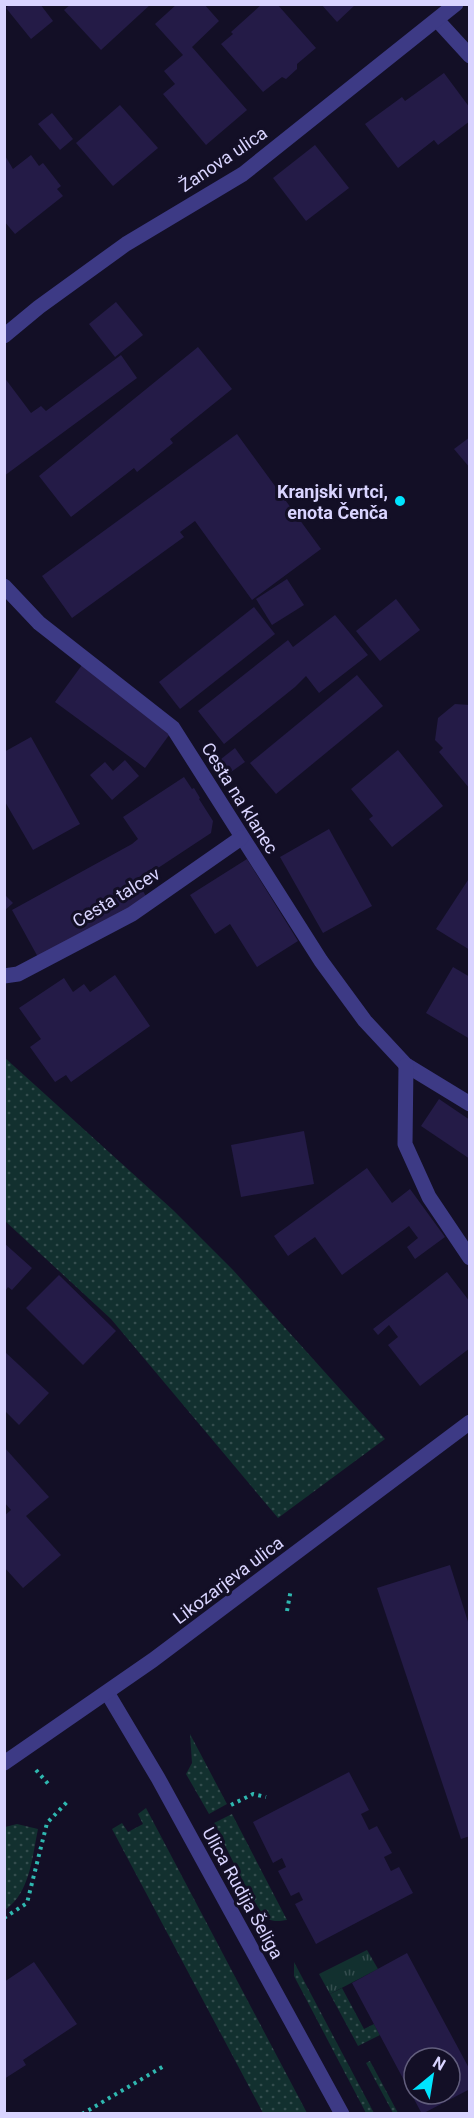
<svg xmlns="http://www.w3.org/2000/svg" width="474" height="2118" viewBox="0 0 474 2118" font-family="Roboto,sans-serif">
<defs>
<pattern id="grass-dots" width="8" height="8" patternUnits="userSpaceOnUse" patternTransform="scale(1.5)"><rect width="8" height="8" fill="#12302f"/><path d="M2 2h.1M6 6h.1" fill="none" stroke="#344d4e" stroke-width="1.8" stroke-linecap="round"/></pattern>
<pattern id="park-tufts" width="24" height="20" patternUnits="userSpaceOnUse" patternTransform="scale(1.5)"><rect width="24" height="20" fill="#12302f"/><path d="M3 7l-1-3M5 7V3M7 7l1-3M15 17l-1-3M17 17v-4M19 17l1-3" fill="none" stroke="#344d4e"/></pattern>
</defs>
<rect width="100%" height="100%" fill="#130f26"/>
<g fill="url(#grass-dots)">
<polygon points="4,1057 173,1210 233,1270 385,1439 278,1518 111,1319 5,1221"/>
<polygon points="190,1734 227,1804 209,1814 186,1774 192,1763"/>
<polygon points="146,1808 307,2113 263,2113 112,1829 122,1823 128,1832 143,1824 138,1814"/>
<path d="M232 1814 287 1920C280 1921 274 1922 268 1919 254 1909 224 1842 214 1823Z"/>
<path d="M17 1824 38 1829C32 1858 30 1893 5 1910V1827Z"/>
<polygon points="294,1962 374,2113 366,2113 294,1976"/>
<polygon points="342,1988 364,2029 374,2024 380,2035 358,2046 330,1994"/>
<polygon points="370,2061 398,2113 393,2113 366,2063"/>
</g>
<polygon fill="url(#park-tufts)" points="367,1950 378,1969 330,1994 319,1974"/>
<g fill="#241b47" fill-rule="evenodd">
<polygon points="10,4 40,4 53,21 31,39 6,8"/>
<polygon points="71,4 151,4 101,50 64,10"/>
<polygon points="177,4 204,4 219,21 192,47 247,110 206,145 163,94 175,84 164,71 183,55 155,24"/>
<polygon points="262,4 277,4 316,48 297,64 297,69 286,79 282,77 263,92 221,44 233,34 231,32"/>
<polygon points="321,4 356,4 337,22"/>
<polygon points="444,73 470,108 470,121 438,145 434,140 398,168 365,124 402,97 405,101"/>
<polygon points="120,105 158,148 113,186 76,143"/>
<polygon points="52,113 73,139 60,150 38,124"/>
<polygon points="315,145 349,188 306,221 273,178"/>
<polygon points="4,154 13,169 31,155 39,166 43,163 61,186 57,189 63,196 15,234 4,221"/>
<polygon points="116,302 143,335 115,357 89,324"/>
<polygon points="198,347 232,389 170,439 173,443 137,472 134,468 71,517 39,476"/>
<polygon points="121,355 137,378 4,476 4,377 31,413 41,406 46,411"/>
<polygon points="237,434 321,549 252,600 195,521 180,532 184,537 72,618 42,576"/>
<polygon points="470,437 470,468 454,449"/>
<polygon points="287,579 304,605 272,625 256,599"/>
<polygon points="396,599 420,630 380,661 356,631"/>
<polygon points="254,607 275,634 180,709 159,682"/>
<polygon points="335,615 368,655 319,693 306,676 295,687 224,744 198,711 288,640 293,647"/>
<polygon points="82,665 172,731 145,768 55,702"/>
<polygon points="357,675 383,706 276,794 250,763"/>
<polygon points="455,704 470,705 470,789 439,752 443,748 435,740 438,718"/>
<polygon points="31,737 80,824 33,850 4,800 4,752"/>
<polygon points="235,748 245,762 231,772 221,759"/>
<polygon points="398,750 443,806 392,847 369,819 373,816 351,789"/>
<polygon points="125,760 139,776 112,800 90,775 105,762 113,771"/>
<polygon points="184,777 192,789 194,788 200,798 199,799 213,821 211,833 158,868 156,866 136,879 147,898 39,959 12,910 132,844 138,839 123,817"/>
<polygon points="329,829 372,906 323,933 280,857"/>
<polygon points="247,859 298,941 257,967 230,924 215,934 190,895"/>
<polygon points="470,877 470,950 436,929"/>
<polygon points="4,894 13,903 4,911"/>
<polygon points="453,967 470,977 470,1039 426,1013"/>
<polygon points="115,975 150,1026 71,1082 66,1075 55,1082 30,1047 41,1039 19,1008 64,978 73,992 84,984 90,992"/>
<polygon points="439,1099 470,1120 470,1159 421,1126"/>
<polygon points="304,1131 314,1184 241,1197 231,1145"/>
<polygon points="367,1168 392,1203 410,1189 445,1237 415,1259 407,1247 418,1238 409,1226 342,1275 315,1237 288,1256 274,1236"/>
<polygon points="4,1243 32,1268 12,1290 8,1287 6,1290 4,1288"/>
<polygon points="447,1272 470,1302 470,1348 420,1386 388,1345 398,1337 389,1325 378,1335 373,1329"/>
<polygon points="59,1275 116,1331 83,1365 26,1308"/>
<polygon points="4,1351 49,1393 19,1425 4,1410"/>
<polygon points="4,1447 49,1497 26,1516 61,1555 23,1588 4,1567 4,1516 11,1510 4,1502"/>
<polygon points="450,1565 470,1628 470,1836 461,1839 377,1588"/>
<polygon points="349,1772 369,1810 361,1814 369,1830 377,1826 392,1853 384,1857 391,1871 399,1867 413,1893 316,1944 295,1904 303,1900 299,1892 291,1896 278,1871 286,1867 282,1858 273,1863 253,1822"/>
<path d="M407 1953 470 2070V2089L422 2114 352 1983ZM414 2058H450V2094H414Z"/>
<polygon points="34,1962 77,2024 23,2060 26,2065 4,2079 4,1982"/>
</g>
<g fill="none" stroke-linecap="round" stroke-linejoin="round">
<g stroke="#2fb8b0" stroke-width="4" stroke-dasharray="3 4.5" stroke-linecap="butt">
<polyline points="287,1611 291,1589"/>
<polyline points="36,1770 50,1786"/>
<polyline points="231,1805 253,1794 266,1797"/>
<polyline points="4,1918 27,1903 47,1823 68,1801"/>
<polyline points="82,2114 164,2066"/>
</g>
<g stroke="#3d3a85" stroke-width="15">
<polyline points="437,20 470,56"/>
<polyline points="4,336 39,307 126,244 243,174 456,4"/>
<polyline points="4,586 39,623 173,728 321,961 365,1021 406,1065 470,1104"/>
<polyline points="4,976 18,974 132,914 241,838"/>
<polyline points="406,1065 405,1144 429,1197 470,1258"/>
<polyline points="108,1694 158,1778 342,2114"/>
<polyline points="4,1763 153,1660 470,1422"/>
</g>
</g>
<circle fill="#00e5ff" stroke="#130f26" stroke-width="2" cx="400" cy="501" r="6"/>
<g text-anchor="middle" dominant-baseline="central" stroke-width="6" stroke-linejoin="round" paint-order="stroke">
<g font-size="18" fill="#d9d4ff" stroke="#130f26">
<text transform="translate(223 159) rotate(-34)">Žanova ulica</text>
<text transform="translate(240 798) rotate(58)">Cesta na klanec</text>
<text transform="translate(116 897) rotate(-31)">Cesta talcev</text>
<text transform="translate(228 1580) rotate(-37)">Likozarjeva ulica</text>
<text transform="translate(243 1893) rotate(61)">Ulica Rudija Šeliga</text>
</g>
<g font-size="18" font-weight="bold" fill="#d9d4ff" stroke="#130f26" text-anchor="end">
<text x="388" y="491">Kranjski vrtci,<tspan x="388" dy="21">enota Čenča</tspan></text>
</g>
</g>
<rect width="474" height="2118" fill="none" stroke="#d9d4ff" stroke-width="12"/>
<g transform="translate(432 2076) rotate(30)"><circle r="28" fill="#130f26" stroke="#625e7d" stroke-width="1.5"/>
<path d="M0-4.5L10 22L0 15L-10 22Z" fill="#00e5ff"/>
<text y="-9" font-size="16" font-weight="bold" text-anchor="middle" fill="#d9d4ff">N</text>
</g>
</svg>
